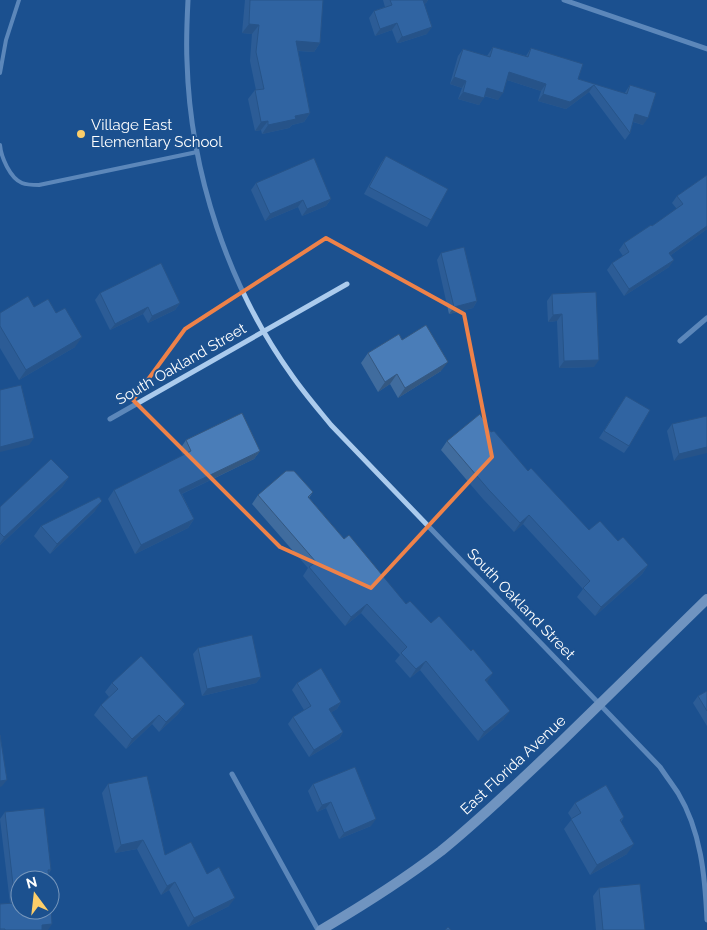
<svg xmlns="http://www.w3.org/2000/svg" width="707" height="930" viewBox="0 0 707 930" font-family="Raleway,sans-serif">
<rect width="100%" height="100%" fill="#1c518f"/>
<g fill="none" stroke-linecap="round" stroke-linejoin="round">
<g stroke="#abcbed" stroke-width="4">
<polyline points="0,73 6,40 19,0"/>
<path d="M0 145C1 157 10 178 22 183 27 185 34 185 39 185L197 152"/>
</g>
<g stroke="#abcbed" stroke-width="5">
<path d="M188 0C187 20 186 41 187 61 190 172 228 287 293 377 305 394 318 409 331 425L660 767C666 776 672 784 678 793 701 831 705 876 707 920"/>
<polyline points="564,0 707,49"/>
<polyline points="680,341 707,318"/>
<polyline points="110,419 347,284"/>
<polyline points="232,774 318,930"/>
</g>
<path stroke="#d7e7fa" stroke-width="10" d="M321 930C362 906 403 880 441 851 483 817 522 779 561 742 610 694 658 647 707 599"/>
</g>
<g fill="#406c9e">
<polygon points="245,0 323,0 320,43 314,52 298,51 310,113 304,122 292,125 289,128 262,134 261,130 255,131 248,99 255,90 256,90 250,61 252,34 242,33"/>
<polygon points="383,0 428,0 426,3 424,4 427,34 399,43 397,43 392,30 375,36 369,18 374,11 385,7"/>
<polygon points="493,47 526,56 531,48 578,79 624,94 630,85 643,125 633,122 630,133 625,140 589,92 566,109 538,101 541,91 507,80 498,100 484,96 479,105 458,99 462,88 450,84 458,56 463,49 487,56"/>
<polygon points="386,156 431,220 427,227 364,194 381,163"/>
<polygon points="707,175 707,229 671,255 669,267 624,296 607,270 612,263 623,256 619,250 624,243 652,226 677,209 672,203 677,196"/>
<polygon points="256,183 331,199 326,206 302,216 298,207 265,221 251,190"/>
<polygon points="441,253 477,301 473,308 449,314 437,260"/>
<polygon points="100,293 180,303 175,310 148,323 143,314 110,330 95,300"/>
<polygon points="552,294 594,367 559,368 557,321 548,322 547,301"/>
<polygon points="34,307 75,347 19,380 0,348 0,313"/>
<polygon points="402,340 441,371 398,398 390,384 378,392 361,363 368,353"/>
<polygon points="626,396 629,446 624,453 599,438"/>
<polygon points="707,416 674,461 667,431 672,424"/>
<polygon points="491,432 528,471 589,530 618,541 648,565 642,574 595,616 577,597 583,589 523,524 514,532 483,499 441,450 447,441"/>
<polygon points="186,440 260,451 254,459 182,494 194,519 188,528 135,554 108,499 114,490 183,456 180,449"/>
<polygon points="69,477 62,487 0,545 0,507"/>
<polygon points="313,492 309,498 344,539 406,604 487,682 504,719 478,741 420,670 410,678 395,661 400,655 361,613 345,626 303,576 308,568 252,504 258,495"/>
<polygon points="95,511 50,554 34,536 41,526"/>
<polygon points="198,648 261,677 256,683 202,696 193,654"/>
<polygon points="112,683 185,704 178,714 159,732 152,724 126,749 94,715 101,705 109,697 105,692"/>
<polygon points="297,683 341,702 337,709 331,712 343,732 339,739 309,757 288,724 293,717 304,710 292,690"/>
<polygon points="707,691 707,726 693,703 698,696"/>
<polygon points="108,784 165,855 207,874 229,906 188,927 169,890 161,895 137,849 115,853 102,793"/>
<polygon points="313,784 371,826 339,839 326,808 317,812 308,791"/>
<polygon points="575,803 624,817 621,822 627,854 590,875 564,829 572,819 568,813"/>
<polygon points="5,812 51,870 49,873 48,930 0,930 10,903 0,819"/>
<polygon points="599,888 645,930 596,930 593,896"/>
</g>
<g fill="#345881">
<polygon points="422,0 428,0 426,3 418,6"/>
<polygon points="397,23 392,30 375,36 380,29"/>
<polygon points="249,24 259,25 252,34 242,33"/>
<polygon points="432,27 427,34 399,43 397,43 402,36"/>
<polygon points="296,41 320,43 314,52 289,50"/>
<polygon points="509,72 546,84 541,91 504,79"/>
<polygon points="454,77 466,81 462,88 450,84"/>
<polygon points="594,85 589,92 566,109 538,101 543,94"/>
<polygon points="487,88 503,93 498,100 482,95"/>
<polygon points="463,92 484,98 479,105 458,99"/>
<polygon points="310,113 304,122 292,125 289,128 262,134 268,125 295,116"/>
<polygon points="635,114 648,118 643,125 631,121"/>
<polygon points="268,121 261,130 255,131 261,122"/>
<polygon points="331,199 326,206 302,216 307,209"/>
<polygon points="303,200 298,207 265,221 270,214"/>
<polygon points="707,226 707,229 664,260 669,253"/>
<polygon points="674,260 669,267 624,296 629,289"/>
<polygon points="477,301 473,308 449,314 454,307"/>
<polygon points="180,303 175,310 148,323 152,316"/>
<polygon points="148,307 143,314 110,330 115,324"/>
<polygon points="562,314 557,321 548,322 553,315"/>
<polygon points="82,337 75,347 19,380 26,370"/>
<polygon points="599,360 594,367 559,368 564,361"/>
<polygon points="448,362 441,371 398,398 405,388"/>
<polygon points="397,374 390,384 378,392 385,382"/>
<polygon points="34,438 29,445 0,452 0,447"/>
<polygon points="707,447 707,453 674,461 679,454"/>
<polygon points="260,451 254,459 173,498 179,490"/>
<polygon points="69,477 62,487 0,545 0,543 4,537"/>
<polygon points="102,501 95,511 50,554 57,544"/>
<polygon points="529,515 523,524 514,532 520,523"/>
<polygon points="194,519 188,528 135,554 141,545"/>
<polygon points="648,565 642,574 595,616 601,607"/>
<polygon points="367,604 361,613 345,626 351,617"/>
<polygon points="426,661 420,670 410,678 416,669"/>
<polygon points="493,673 487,682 479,689 485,680"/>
<polygon points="261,677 256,683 202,696 207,689"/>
<polygon points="341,702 337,709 325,716 329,709"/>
<polygon points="185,704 178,714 159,732 166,722"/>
<polygon points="510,711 504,719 478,741 484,732"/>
<polygon points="159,715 152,724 126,749 132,739"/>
<polygon points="343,732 339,739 309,757 314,750"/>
<polygon points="7,780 2,786 0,787 0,781"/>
<polygon points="331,802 326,808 317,812 322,805"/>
<polygon points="376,819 371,826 339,839 344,833"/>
<polygon points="143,840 137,849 115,853 121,845"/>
<polygon points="634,844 627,854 590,875 597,865"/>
<polygon points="175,882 169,890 161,895 167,886"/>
<polygon points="235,898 229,906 188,927 194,918"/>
<polygon points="52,924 48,930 38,930 42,925"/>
</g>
<g fill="#4a7db8" stroke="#345881">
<polygon points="250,0 323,0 320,43 296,41 310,113 295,116 296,119 268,125 268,121 261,122 255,90 264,89 256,52 259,25 249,24"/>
<polygon points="390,0 423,0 432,27 403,37 402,36 397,23 380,29 374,11 392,5"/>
<polygon points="493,47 528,57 531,48 583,64 578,79 627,94 630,85 656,93 648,118 635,114 630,133 594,85 570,102 543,94 546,84 509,72 503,93 487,88 484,98 463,92 466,81 454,77 463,49 490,57"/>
<polygon points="386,156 448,189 431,220 369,187"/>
<polygon points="314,158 331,199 307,209 303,200 270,214 256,183"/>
<polygon points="707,175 707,226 669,253 674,260 629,289 612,263 629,252 624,243 651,225 652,226 683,204 677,196"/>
<polygon points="464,247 477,301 454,307 441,253"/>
<polygon points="161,263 180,303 152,316 148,307 115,324 100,293"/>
<polygon points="596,292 599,360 564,361 562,314 553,315 552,294"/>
<polygon points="28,296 34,307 48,299 56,313 65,308 82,337 26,370 0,326 0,313"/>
<polygon points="426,325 448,362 405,388 397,374 385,382 368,353 399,334 402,340"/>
<polygon points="21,385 34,438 0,447 0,390"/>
<polygon points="626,396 650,410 629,446 604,431"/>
<polygon points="242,413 260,451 179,490 194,519 141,545 114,490 191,451 186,440"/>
<polygon points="480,414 491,432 494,431 528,471 531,468 589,530 600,521 618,541 623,537 648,565 601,607 583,588 590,581 529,515 520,523 489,490 447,441"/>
<polygon points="707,416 707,447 679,454 672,424"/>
<polygon points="51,459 69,477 4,537 0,533 0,507"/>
<polygon points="286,471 294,471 313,492 308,497 344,539 349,535 406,604 410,601 431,623 439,616 471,651 473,649 493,673 485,680 510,711 484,732 426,661 416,669 401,653 407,647 367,604 351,617 309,567 316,562 258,495"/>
<polygon points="99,497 102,501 57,544 41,526"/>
<polygon points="252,635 261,677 207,689 198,648"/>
<polygon points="141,656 185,704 166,722 159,715 132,739 101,705 118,689 112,683"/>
<polygon points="321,668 341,702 329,709 343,732 314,750 293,717 311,706 297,683"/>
<polygon points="707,691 707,711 698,696"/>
<polygon points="0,735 7,780 0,781"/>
<polygon points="355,767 376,819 344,833 331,802 322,805 313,784"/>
<polygon points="147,776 165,855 191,842 207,874 219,867 235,898 194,918 175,882 167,886 143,840 121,845 108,784"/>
<polygon points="606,785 624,817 620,820 634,844 597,865 571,819 581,813 575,803"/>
<polygon points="44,808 51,870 48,870 49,880 20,880 20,910 50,910 50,892 52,924 42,925 42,930 5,930 5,929 0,929 0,904 15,903 5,812"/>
<polygon points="640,884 645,930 603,930 599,888"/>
<polygon points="448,927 451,930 445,930"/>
</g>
<path d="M0 0H707V930H0ZM326 238 464 314 492 457 371 588 280 547 133 400 185 329Z" fill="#1c518f" fill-opacity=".55" fill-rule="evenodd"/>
<path fill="none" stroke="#ee8249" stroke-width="4" stroke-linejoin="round" d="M326 238 464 314 492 457 371 588 280 547 133 400 185 329Z"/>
<circle fill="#fdce69" stroke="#1c518f" stroke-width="2" cx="81" cy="134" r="5"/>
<g text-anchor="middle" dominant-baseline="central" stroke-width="4" stroke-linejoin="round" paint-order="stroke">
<g font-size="15" fill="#fff" stroke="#1c518f" text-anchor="start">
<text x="91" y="125">Village East<tspan x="91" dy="17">Elementary School</tspan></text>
</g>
<g font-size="15" fill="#fff" stroke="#1c518f">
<text transform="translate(181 364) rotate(-30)">South Oakland Street</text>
<text transform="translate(521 604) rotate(46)">South Oakland Street</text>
<text transform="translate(513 765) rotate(-43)">East Florida Avenue</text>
</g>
</g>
<g transform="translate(35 895) rotate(345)"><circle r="24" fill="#1c518f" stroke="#7797bc"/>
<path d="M0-4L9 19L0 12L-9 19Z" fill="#fdce69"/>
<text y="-8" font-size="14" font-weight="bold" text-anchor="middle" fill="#ffffff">N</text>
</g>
</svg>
